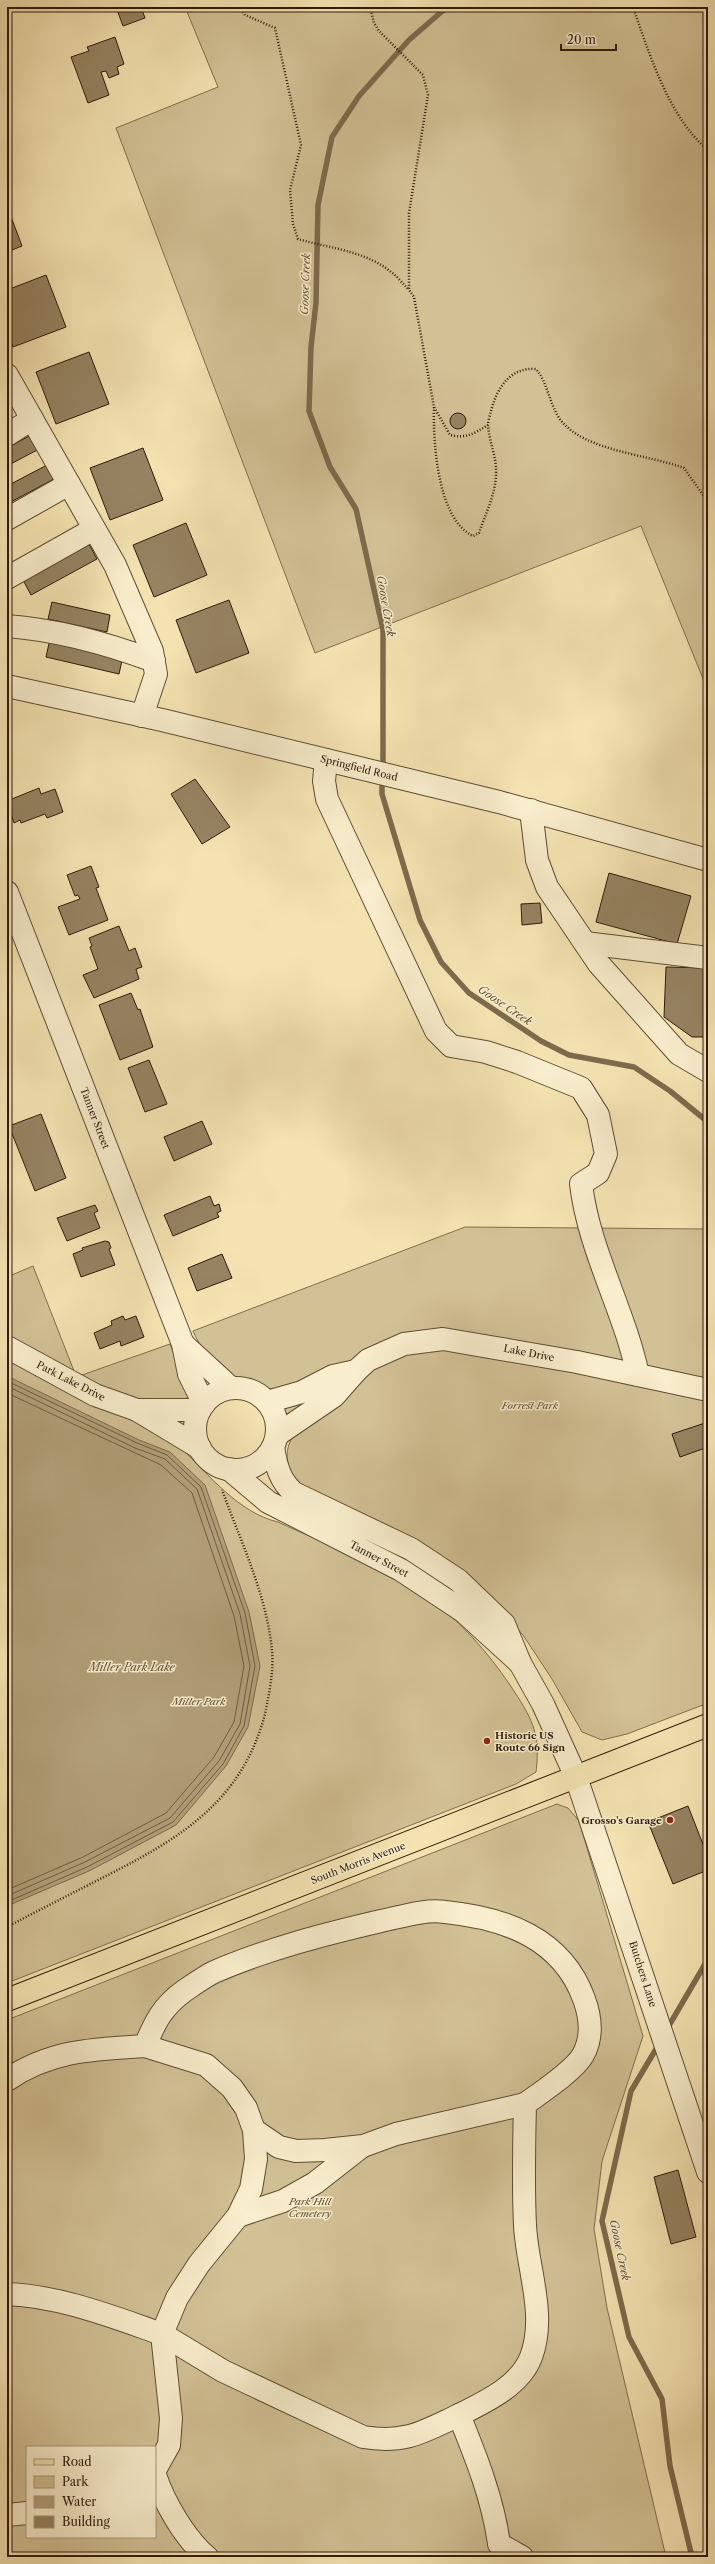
<svg xmlns="http://www.w3.org/2000/svg" width="715" height="2564" viewBox="0 0 715 2564" font-family="'Libre Caslon Text',serif">
<rect width="100%" height="100%" fill="#f4e3b1"/>
<filter id="stains"><feTurbulence type="fractalNoise" baseFrequency=".005" numOctaves="4"/><feColorMatrix values="0 0 0 0 .2 0 0 0 0 .09 0 0 0 0 .02 0 0 0 .5 -.17"/></filter>
<radialGradient id="worn" r=".72"><stop offset=".6" stop-color="#630" stop-opacity="0"/><stop offset="1" stop-color="#630" stop-opacity=".3"/></radialGradient>
<g fill="#d2c195" stroke="#806e50" fill-rule="evenodd">
<polygon points="185,7 708,7 708,691 641,526 315,653 116,128 218,87"/>
<path d="M465 1227 708 1229V1703L627 1734 602 1740 582 1732 552 1679 523 1635 479 1588 296 1483C286 1462 282 1451 297 1430L281 1405 278 1390C238 1383 210 1369 193 1331Z"/>
<path d="M33 1266 74 1371 82 1375 170 1344 188 1392 181 1448C209 1475 239 1513 278 1522 327 1545 384 1563 427 1596 460 1621 487 1651 510 1685 531 1717 541 1732 536 1772L516 1784 7 1983V1277Z"/>
<path d="M557 1804 568 1808 579 1821 643 2036 602 2161 594 2229 607 2308 666 2557H7V2020ZM27 2447H155V2537H27Z"/>
</g>
<polygon fill="#b19f79" stroke="#7d6a4d" points="7,1376 139,1440 170,1452 205,1485 249,1612 260,1666 248,1727 226,1766 176,1825 89,1871 7,1906"/>
<g fill="none" stroke-linecap="round" stroke-linejoin="round">
<g stroke="#705c42" stroke-width="1">
<polyline points="7,1381 137,1443 167,1455 201,1487 245,1613 255,1666 244,1726 223,1764 173,1822 87,1867 7,1902"/>
<polyline points="7,1386 135,1448 165,1459 197,1489 240,1614 250,1666 240,1724 219,1761 170,1818 85,1862 7,1896"/>
<polyline points="7,1393 161,1465 192,1493 234,1616 244,1666 234,1722 214,1757 166,1813 83,1857 7,1890"/>
</g>
<g stroke="#7d6a4d" stroke-width="5.5">
<polyline points="383,768 383,630 356,509 330,467 309,411 311,347 316,303 318,205 332,137 359,96 409,40 447,7"/>
<polyline points="382,779 382,794 420,920 441,962 469,993 541,1041 569,1055 634,1067 670,1091 708,1122"/>
<polyline points="667,2029 708,1959"/>
<polyline points="659,2044 631,2091 602,2221 629,2337 662,2399 670,2466 692,2557"/>
</g>
</g>
<g fill="#958362" stroke="#2e1a0c">
<polygon points="116,7 141,7 145,18 123,26"/>
<polygon points="115,37 124,64 117,67 119,74 109,78 106,71 101,72 109,95 88,103 71,57 89,51 87,47"/>
<polygon points="7,206 22,246 7,252"/>
<polygon points="46,275 66,327 13,347 7,331 7,290"/>
<polygon points="89,352 109,404 56,424 36,372"/>
<circle cx="458" cy="421" r="8"/>
<polygon points="31,435 39,449 7,466 7,448"/>
<polygon points="143,448 163,500 110,520 90,468"/>
<polygon points="47,465 54,479 7,504 7,486"/>
<polygon points="186,523 207,575 154,597 133,545"/>
<polygon points="89,544 97,559 31,595 23,580"/>
<polygon points="229,600 249,653 196,673 176,620"/>
<polygon points="52,602 110,615 107,632 48,619"/>
<polygon points="50,639 123,656 119,674 46,657"/>
<polygon points="195,779 230,827 202,844 171,794"/>
<polygon points="39,788 41,794 55,789 63,812 47,818 45,814 21,823 20,820 14,823 7,801"/>
<polygon points="91,866 99,887 96,888 108,920 69,935 58,907 80,899 78,895 75,896 67,875"/>
<polygon points="609,873 691,896 677,944 596,922"/>
<polygon points="540,903 542,923 522,925 521,904"/>
<polygon points="119,926 129,951 135,948 142,967 136,969 139,979 94,998 83,975 98,969 90,947 92,946 89,938"/>
<polygon points="666,967 708,968 708,1037 692,1037 664,1017"/>
<polygon points="131,993 138,1010 140,1009 153,1047 120,1060 99,1005"/>
<polygon points="149,1060 167,1104 145,1112 128,1068"/>
<polygon points="41,1114 66,1178 35,1191 9,1126"/>
<polygon points="202,1121 212,1144 174,1161 164,1137"/>
<polygon points="210,1196 214,1206 219,1204 221,1211 217,1213 219,1217 173,1236 164,1215"/>
<polygon points="92,1206 95,1205 98,1211 94,1213 100,1228 67,1241 57,1218"/>
<polygon points="105,1241 109,1242 111,1248 109,1249 115,1265 81,1277 73,1254 83,1250 82,1248"/>
<polygon points="222,1254 232,1278 197,1291 188,1268"/>
<polygon points="123,1316 125,1320 136,1316 144,1337 121,1346 120,1341 100,1349 94,1333 112,1325 111,1321"/>
<polygon points="708,1422 708,1447 680,1457 672,1434"/>
<polygon points="688,1806 708,1857 708,1870 673,1884 648,1822"/>
<polygon points="678,2170 696,2237 671,2244 654,2177"/>
</g>
<g fill="none" stroke-linecap="round" stroke-linejoin="round">
<g stroke="#604c35" stroke-width="24">
<g id="minor">
<polyline points="7,375 115,565 152,651 156,674 142,716"/>
<polyline points="7,435 32,419"/>
<polyline points="7,519 69,484"/>
<polyline points="7,578 94,529"/>
<path d="M7 626C58 630 106 643 154 661"/>
<polyline points="7,686 162,720 499,802 708,860"/>
<path d="M326 760 324 781 327 799 436 1031 451 1046 486 1052 517 1062 581 1088 598 1115 606 1154 598 1173 581 1184C589 1251 624 1309 638 1375"/>
<polyline points="531,810 537,860 547,887 599,964 679,1054 708,1071"/>
<polyline points="7,892 183,1344 189,1374 204,1404"/>
<polyline points="585,943 708,958"/>
<polyline points="183,1344 231,1388"/>
<polyline points="7,1347 95,1395 137,1410 200,1448"/>
<polyline points="356,1371 368,1360 404,1344 443,1339 577,1362 708,1390"/>
<circle cx="236" cy="1429" r="41"/>
<polyline points="267,1402 302,1392 333,1376 356,1371 334,1396 277,1435"/>
<polyline points="137,1410 200,1410"/>
<path d="M229 1469 268 1502 401 1570 463 1611 520 1663 504 1624 458 1580 411 1549 294 1493C280 1481 276 1466 273 1447"/>
<polyline points="520,1663 543,1704 576,1777 708,2172"/>
<path d="M145 2046 206 2065 232 2088 246 2108 254 2130 256 2159 251 2189 238 2216 199 2264 177 2298 162 2334 223 2371 363 2437C405 2444 423 2432 459 2415"/>
<path d="M7 2080C51 2050 94 2049 145 2046 155 2022 162 2007 184 1991 193 1985 204 1977 214 1972 267 1949 325 1934 381 1921 401 1917 424 1909 445 1912 505 1918 562 1938 584 1999 591 2018 593 2037 583 2055 574 2071 540 2093 525 2104 524 2144 523 2185 525 2225 527 2268 547 2315 531 2357 520 2386 485 2402 459 2415 476 2457 493 2499 499 2544L522 2557"/>
<polyline points="254,2130 279,2147 296,2151 325,2150 363,2146 396,2134 525,2104"/>
<polyline points="238,2216 283,2201 315,2183 361,2147"/>
<path d="M7 2294C60 2296 113 2317 162 2334L171 2418 169 2445 155 2470"/>
<path d="M155 2475C164 2502 185 2539 207 2557"/>
<polyline points="7,2515 27,2513"/>
</g>
</g>
<g stroke="#2e1a0c" stroke-width="24">
<polyline id="major" points="7,2000 708,1725"/>
</g>
<g stroke="#2e1a0c" stroke-width="2.5" stroke-dasharray="1 2" stroke-linecap="butt">
<path d="M239 7 245 15 275 28 301 145 290 190 293 224 298 239C328 248 366 251 391 272 398 277 403 284 409 290"/>
<path d="M370 7 374 23 379 31 423 75 428 95 409 213V290L414 297 434 407 450 435C466 439 475 433 488 425"/>
<path d="M633 7C649 53 669 118 708 150"/>
<path d="M434 407C433 441 437 519 473 536L479 533C485 515 496 493 496 474 497 457 489 442 488 425 488 421 490 415 491 411 497 388 510 367 536 369 549 384 549 407 563 423 588 451 649 455 684 468L708 502"/>
<path d="M7 1927C39 1910 71 1894 104 1877 179 1839 242 1802 265 1714 269 1694 274 1671 272 1651 267 1596 241 1542 222 1490"/>
</g>
<use href="#minor" stroke="#f8edcc" stroke-width="22"/>
<use href="#major" stroke="#f4e3b1" stroke-width="22"/>
</g>
<g fill="#8f2418" stroke="#f8edcc" stroke-width="1.5">
<circle cx="487" cy="1741" r="4"/>
<circle cx="670" cy="1820" r="4"/>
</g>
<g text-anchor="middle" dominant-baseline="central" stroke-width="3" stroke-linejoin="round" paint-order="stroke">
<g font-size="10" fill="#2e1a0c" stroke="#f8edcc">
<text transform="translate(359 768) rotate(14)">Springfield Road</text>
<text transform="translate(95 1118) rotate(69)">Tanner Street</text>
<text transform="translate(529 1353) rotate(11)">Lake Drive</text>
<text transform="translate(71 1381) rotate(27)">Park Lake Drive</text>
<text transform="translate(379 1559) rotate(28)">Tanner Street</text>
<text transform="translate(358 1863) rotate(-21)">South Morris Avenue</text>
<text transform="translate(643 1974) rotate(72)">Butchers Lane</text>
</g>
<g font-size="10" font-style="italic" fill="#5f4c35" stroke="#f8edcc">
<text x="530" y="1405">Forrest Park</text>
<text x="199" y="1701">Miller Park</text>
<text x="310" y="2201">Park Hill<tspan x="310" dy="12">Cemetery</tspan></text>
</g>
<g font-size="10" font-weight="bold" fill="#2e1a0c" stroke="#f8edcc" text-anchor="start">
<text x="495" y="1735">Historic US<tspan x="495" dy="12">Route 66 Sign</tspan></text>
<text x="662" y="1820" text-anchor="end">Grosso's Garage</text>
</g>
<g font-size="11" font-style="italic" fill="#624f38" stroke="#f8edcc">
<text transform="translate(305 284) rotate(-88)">Goose Creek</text>
<text transform="translate(386 606) rotate(80)">Goose Creek</text>
<text transform="translate(505 1005) rotate(34)">Goose Creek</text>
<text x="132" y="1667">Miller Park Lake</text>
<text transform="translate(620 2250) rotate(78)">Goose Creek</text>
</g>
</g>
<rect width="715" height="2564" fill="none" stroke="#f4e3b1" stroke-width="24"/>
<rect x="8" y="8" width="699" height="2548" fill="none" stroke="#2e1a0c" stroke-width="2"/>
<rect x="12" y="12" width="691" height="2540" fill="none" stroke="#2e1a0c"/>
<rect x="26" y="2446" width="130" height="92" fill="#f8edcc" stroke="#a7997f"/>
<rect x="34" y="2459" width="20" height="6" fill="#f4e3b1" stroke="#a7997f"/>
<text x="62" y="2466" font-size="12" fill="#2e1a0c">Road</text>
<rect x="34" y="2476" width="20" height="12" fill="#d2c195" stroke="#a7997f"/>
<text x="62" y="2486" font-size="12" fill="#2e1a0c">Park</text>
<rect x="34" y="2496" width="20" height="12" fill="#b19f79" stroke="#a7997f"/>
<text x="62" y="2506" font-size="12" fill="#2e1a0c">Water</text>
<rect x="34" y="2516" width="20" height="12" fill="#958362" stroke="#a7997f"/>
<text x="62" y="2526" font-size="12" fill="#2e1a0c">Building</text>
<path d="M561 44v6h55v-6" fill="none" stroke="#2e1a0c" stroke-width="2"/>
<text x="567" y="44" font-size="12" fill="#2e1a0c" stroke="#f8edcc" stroke-width="3" paint-order="stroke">20 m</text>
<rect width="100%" height="100%" filter="url(#stains)"/>
<rect width="100%" height="100%" fill="url(#worn)"/>
</svg>
